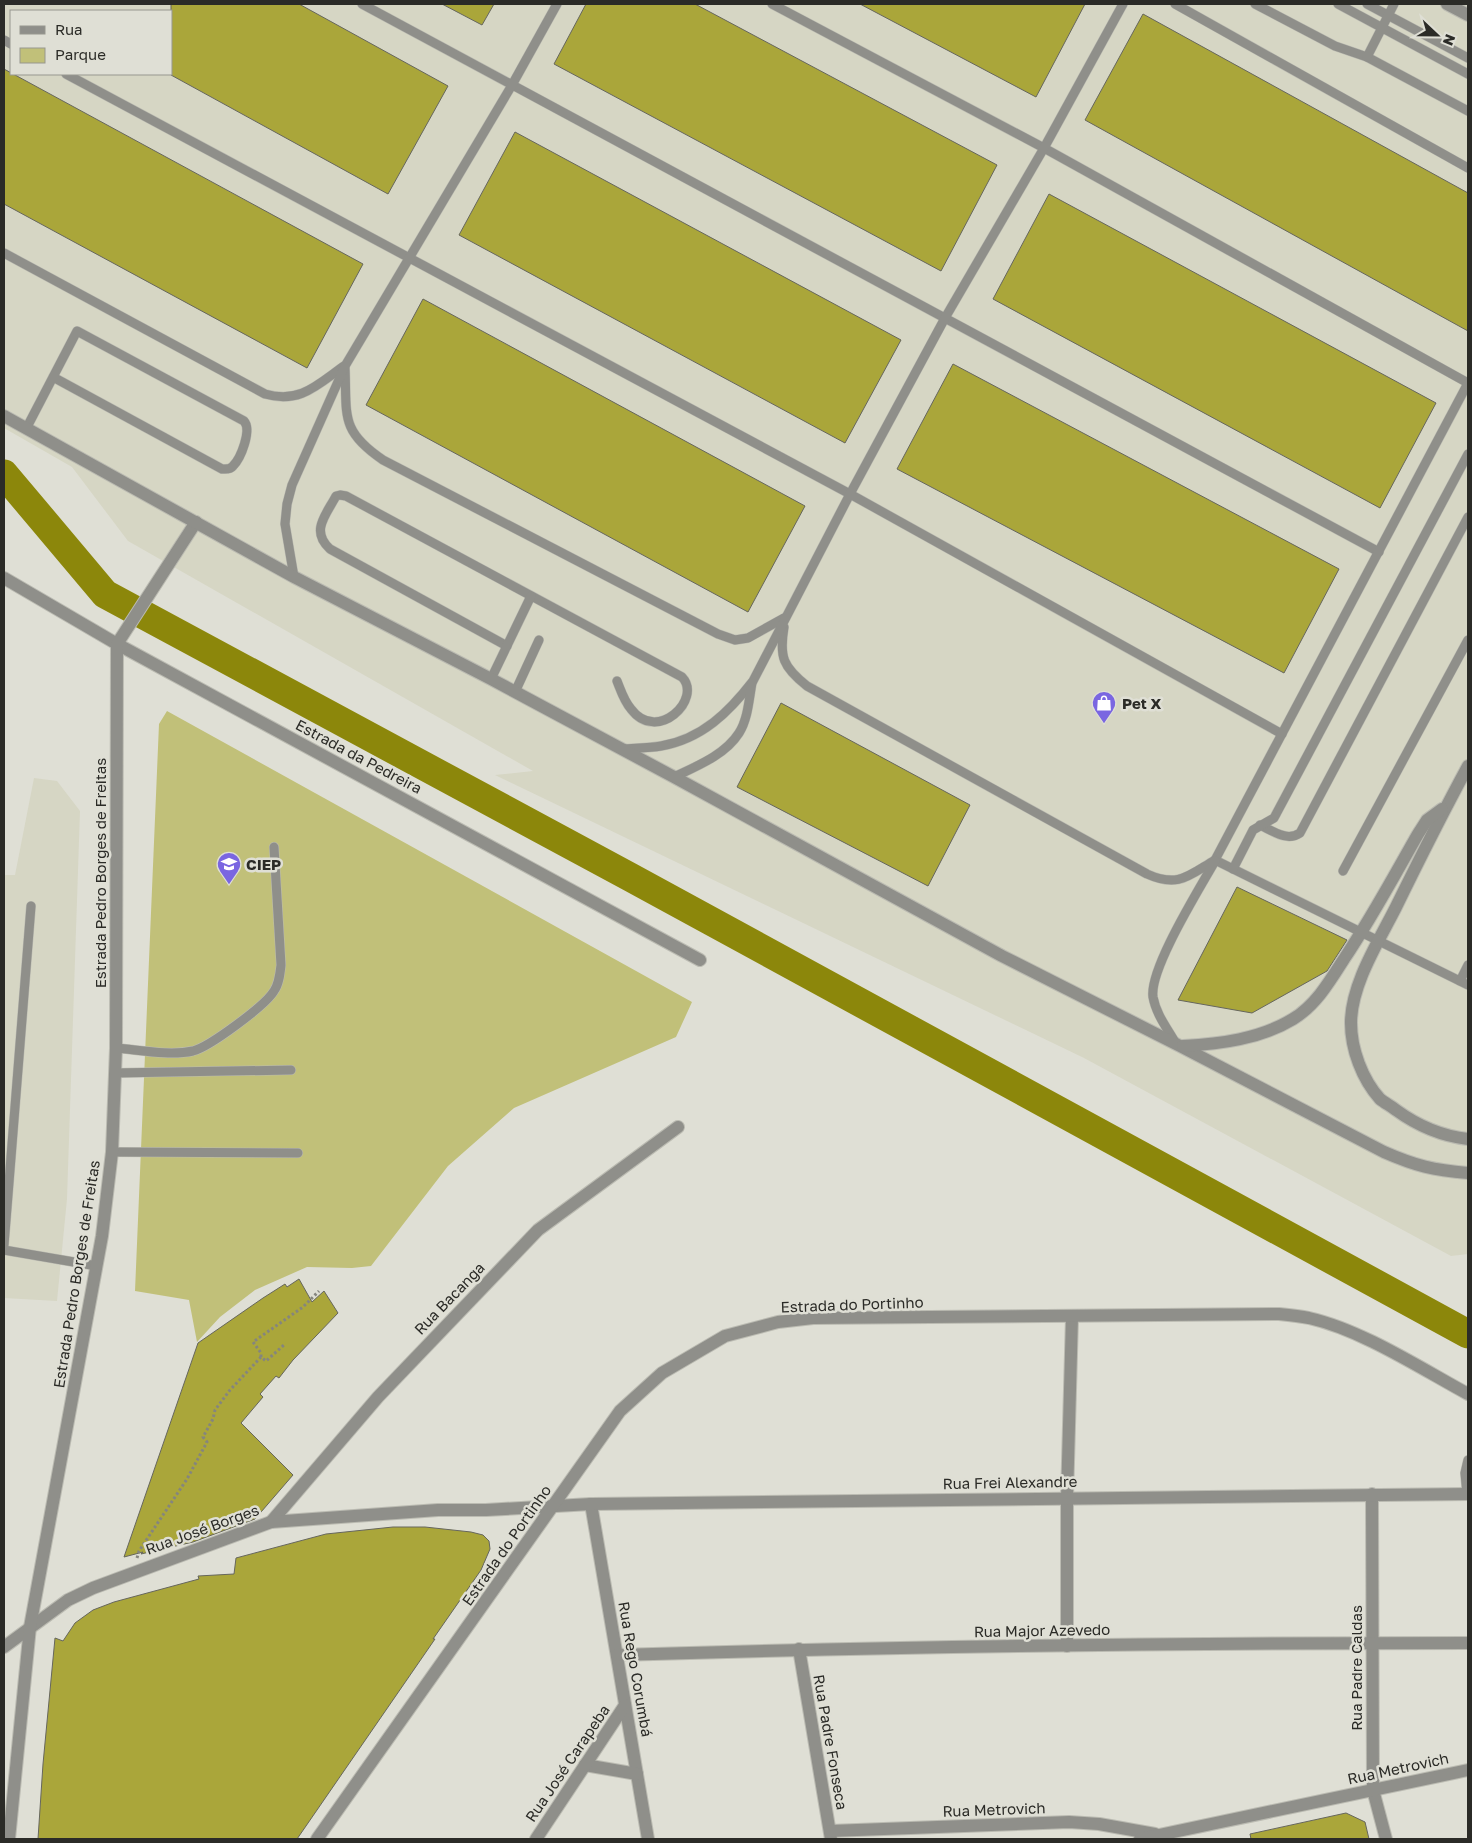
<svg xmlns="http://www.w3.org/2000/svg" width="1472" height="1843" viewBox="0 0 1472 1843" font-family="'Golos Text',sans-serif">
<rect width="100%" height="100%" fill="#dfdfd5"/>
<g fill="#d6d6c4" fill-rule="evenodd">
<path d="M4 4H1468V1254L1451 1256 1084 1058 495 775 533 771 128 541 72 467 4 428ZM11 11H171V74H11Z"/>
<polygon points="34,778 57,781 80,811 67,1199 57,1301 4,1298 4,875 15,875"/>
</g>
<polygon fill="#c1c079" points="167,711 692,1002 676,1037 514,1108 448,1166 371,1266 352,1268 307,1267 255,1290 220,1317 197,1342 189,1300 135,1291 159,724"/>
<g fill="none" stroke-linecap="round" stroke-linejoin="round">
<polyline stroke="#8c870b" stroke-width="29" points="4,474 105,594 630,877 1468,1334"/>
</g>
<g fill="#aaa63a" stroke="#66665d">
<polygon points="171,4 299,4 448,86 388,194 171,75"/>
<polygon points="442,4 494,4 482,25"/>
<polygon points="586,4 695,4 997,165 941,271 554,64"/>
<polygon points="860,4 1085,4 1036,97"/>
<polygon points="1143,14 1468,193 1468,331 1085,120"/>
<polygon points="4,69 363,264 307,368 4,204"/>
<polygon points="515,132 901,340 845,443 459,235"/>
<polygon points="1049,194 1436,403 1380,508 993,299"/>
<polygon points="423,299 805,506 748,612 366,405"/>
<polygon points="953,364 1339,569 1284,673 897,469"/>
<polygon points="781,703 970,805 928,886 737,787"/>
<polygon points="1237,887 1347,940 1327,971 1252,1013 1178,1000"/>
<polygon points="299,1279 312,1302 324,1291 338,1313 293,1360 279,1378 276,1376 260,1394 263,1397 241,1423 293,1475 255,1519 193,1542 141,1554 143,1552 124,1557 198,1343 263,1298 285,1284 287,1287"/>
<polygon points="393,1527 425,1527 471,1532 483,1535 489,1541 490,1549 481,1570 433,1639 435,1639 297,1839 38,1839 43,1764 55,1638 63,1641 75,1623 93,1610 114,1602 199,1579 198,1576 234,1574 236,1558 326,1534"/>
<polygon points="1346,1813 1365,1822 1369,1839 1251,1839 1250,1834"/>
</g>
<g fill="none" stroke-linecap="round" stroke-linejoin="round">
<g stroke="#bbbbb2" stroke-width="10">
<g id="service">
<polyline points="362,4 1379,552"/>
<polyline points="772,4 1044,148 1468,383"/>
<polyline points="1175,4 1468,168"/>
<polyline points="1255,4 1335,46 1367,57 1468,111"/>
<polyline points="1338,4 1468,74"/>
<polyline points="1367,4 1468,58"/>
<polyline points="4,40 11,44"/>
<polyline points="1367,57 1394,4"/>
<polyline points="66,74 850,494 1282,734"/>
<path d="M4 253 265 394C300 404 317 385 344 366"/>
<path d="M345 368C347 416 340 431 383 460L718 634 735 640 748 638 784 618"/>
<polyline points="1468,383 1215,860 1468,985"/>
<path d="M26 429C43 396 60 363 77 331L244 421C252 430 241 458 233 466 230 470 226 469 222 469L53 377"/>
<polyline points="294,577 285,524 287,504 292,485 345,366 512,85 557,4"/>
<path d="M784 627C779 657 783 667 807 686L1147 874C1178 888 1188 876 1215 860"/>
<path d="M507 646 330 549C310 531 326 515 336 496L340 495 346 496 682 677C703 699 657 744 631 709 624 701 621 691 617 681"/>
<polyline points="491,679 531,596"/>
<polyline points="515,692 539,640"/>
<path d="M623 749C636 748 649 748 661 746 702 739 729 712 753 681L850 494 945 318 1044 148 1123 4"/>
<path d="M674 777C697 766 725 755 739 733 748 719 749 699 752 683"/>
<path d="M1260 825C1273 831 1287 842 1300 833L1468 517"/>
<polyline points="1233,869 1253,830 1274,818 1468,454"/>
<polyline points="1343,871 1468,640"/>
<polyline points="1460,981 1468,965"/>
<path d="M1175 1042C1167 1028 1156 1014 1153 997 1149 969 1200 888 1215 861"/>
<path d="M116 1048C140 1050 169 1056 193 1051 209 1047 265 1006 274 991 279 984 280 974 281 965L274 847"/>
<polyline points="115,1073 291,1070"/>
<polyline points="112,1152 298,1153"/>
<polyline points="4,1245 31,906"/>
<polyline points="4,1250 97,1266"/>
<polyline points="1467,1494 1465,1473 1468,1460"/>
</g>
</g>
<g stroke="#bbbbb2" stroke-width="14">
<g id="minor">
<polyline points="4,578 117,644 700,960"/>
<polyline points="1372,1494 1373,1790 1386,1839"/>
<polyline points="591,1504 648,1839"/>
<polyline points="271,1522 378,1397 538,1230 678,1127"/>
<polyline points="1067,1646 1067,1498 1072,1317"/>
<polyline points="4,1647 68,1600 93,1588 271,1522 438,1510 486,1510 591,1504 1468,1494"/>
<polyline points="799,1649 831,1839"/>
<path d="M617 1655C901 1646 1184 1643 1468 1643"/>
<polyline points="585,1765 637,1774"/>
<polyline points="830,1831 1069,1822 1099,1824 1155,1834"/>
<polyline points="9,1839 30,1627 102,1236 112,1152 116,1048 117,644 196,522"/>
<path d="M317 1839 620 1411 662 1373 725 1336 778 1322 813 1318 1279 1314C1289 1315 1299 1316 1309 1318 1362 1330 1420 1368 1468 1394"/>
<polyline points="536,1839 625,1705"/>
<polyline points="1140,1839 1468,1770"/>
</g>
</g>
<g stroke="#bbbbb2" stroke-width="14">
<g id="tertiary">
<polyline points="1447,4 1468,15"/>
<path d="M4 416 294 577 491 679 674 777 1002 956 1180 1046 1384 1152C1416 1166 1433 1170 1468 1173"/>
<path d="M1468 766C1443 812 1419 860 1396 907 1379 941 1351 984 1351 1023 1351 1049 1362 1079 1380 1099 1385 1103 1391 1106 1396 1110 1418 1126 1441 1136 1468 1139"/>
<path d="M1183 1046C1220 1044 1260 1039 1293 1019 1316 1005 1330 981 1344 959 1371 919 1394 876 1418 834L1427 820 1442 809"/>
</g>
</g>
<g stroke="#85857e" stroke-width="3" stroke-dasharray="2.5 2.5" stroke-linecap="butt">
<polyline points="261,1357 261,1353 253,1342 303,1307 319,1291"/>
<polyline points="137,1558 139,1551 187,1479 207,1442 203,1437 213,1419 215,1410 230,1390 261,1357 266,1361 284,1345"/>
</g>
<use href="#service" stroke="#8f8f8a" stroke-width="9"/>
<use href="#minor" stroke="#8f8f8a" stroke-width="12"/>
<use href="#tertiary" stroke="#8f8f8a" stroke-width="12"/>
</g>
<defs>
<g id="shop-pin" transform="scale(1.25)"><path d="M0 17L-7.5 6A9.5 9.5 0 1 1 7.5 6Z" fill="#7a66e1" stroke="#dfdfd5"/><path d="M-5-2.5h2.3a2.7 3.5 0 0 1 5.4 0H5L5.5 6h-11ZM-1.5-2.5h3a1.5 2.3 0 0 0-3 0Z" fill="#fff"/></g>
<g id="school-pin" transform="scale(1.25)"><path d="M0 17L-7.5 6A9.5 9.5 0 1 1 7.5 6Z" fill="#7a66e1" stroke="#dfdfd5"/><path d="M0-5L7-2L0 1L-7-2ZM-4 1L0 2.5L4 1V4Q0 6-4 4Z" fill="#fff"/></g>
</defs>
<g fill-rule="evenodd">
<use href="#shop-pin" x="1104" y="703"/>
<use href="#school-pin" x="229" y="864"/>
</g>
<g text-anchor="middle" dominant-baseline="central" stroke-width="5" stroke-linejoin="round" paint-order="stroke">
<g font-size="15" font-weight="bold" fill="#2b2b27" stroke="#dfdfd5" text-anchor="start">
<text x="1122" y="703">Pet X</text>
<text x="246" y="864">CIEP</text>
</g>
<g font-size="15" fill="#2b2b27" stroke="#dfdfd5">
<text transform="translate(359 756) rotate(28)">Estrada da Pedreira</text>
<text transform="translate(100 873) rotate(-90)">Estrada Pedro Borges de Freitas</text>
<text transform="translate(76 1274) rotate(-81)">Estrada Pedro Borges de Freitas</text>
<text transform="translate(449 1298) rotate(-46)">Rua Bacanga</text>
<text transform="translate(852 1304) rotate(-2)">Estrada do Portinho</text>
<text transform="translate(1010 1482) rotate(-1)">Rua Frei Alexandre</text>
<text transform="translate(202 1529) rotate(-20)">Rua José Borges</text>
<text transform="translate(506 1545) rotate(-55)">Estrada do Portinho</text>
<text transform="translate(1042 1630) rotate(-1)">Rua Major Azevedo</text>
<text transform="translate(1356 1668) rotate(-90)">Rua Padre Caldas</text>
<text transform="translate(636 1669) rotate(80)">Rua Rego Corumbá</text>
<text transform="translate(831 1742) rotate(80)">Rua Padre Fonseca</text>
<text transform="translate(567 1763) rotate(-56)">Rua José Carapeba</text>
<text transform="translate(1398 1768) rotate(-12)">Rua Metrovich</text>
<text transform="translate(994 1809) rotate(-2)">Rua Metrovich</text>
</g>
</g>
<rect width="1472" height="1843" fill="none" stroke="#2b2b27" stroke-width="10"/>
<rect x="10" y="10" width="162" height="65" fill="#dfdfd5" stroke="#97978f"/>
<rect x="20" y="26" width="25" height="8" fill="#8f8f8a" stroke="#97978f"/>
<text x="55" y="35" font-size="15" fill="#2b2b27">Rua</text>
<rect x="20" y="48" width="25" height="15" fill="#c1c079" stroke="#97978f"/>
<text x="55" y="60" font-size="15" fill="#2b2b27">Parque</text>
<g transform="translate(1437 35) rotate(112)" stroke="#dfdfd5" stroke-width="4" paint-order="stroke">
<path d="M0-4L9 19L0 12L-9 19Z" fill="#2b2b27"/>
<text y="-8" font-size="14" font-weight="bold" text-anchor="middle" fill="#2b2b27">N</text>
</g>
</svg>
